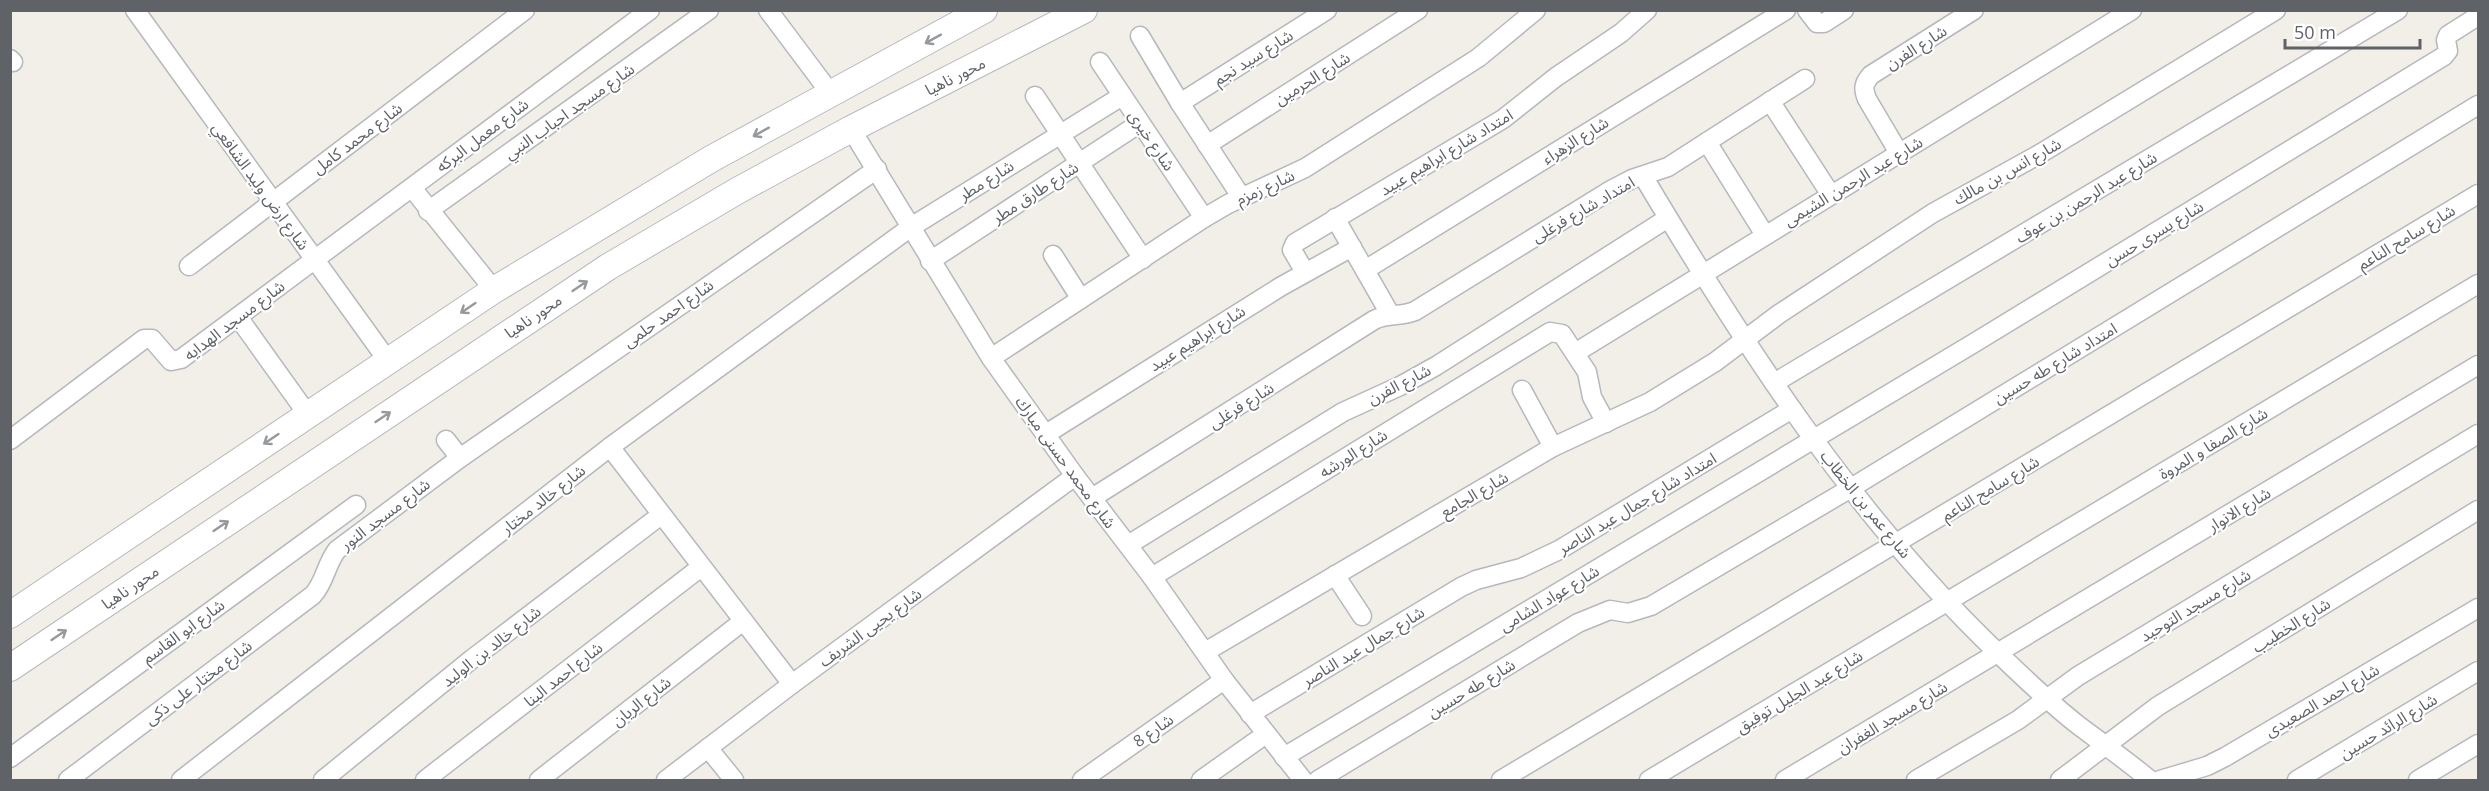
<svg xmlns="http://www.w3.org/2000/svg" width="2489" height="791" viewBox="0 0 2489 791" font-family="'Open Sans','Noto Sans Arabic',sans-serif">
<rect width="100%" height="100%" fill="#f1efe8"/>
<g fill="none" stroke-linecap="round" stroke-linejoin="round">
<g stroke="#b5b8bc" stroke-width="21">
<g id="street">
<polyline points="135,10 388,361"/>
<polyline points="768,10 831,94"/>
<polyline points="1807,10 1817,23 1824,23 1844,10"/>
<polyline points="1140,36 1180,103 1242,198"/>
<polyline points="10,59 13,62"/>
<polyline points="1100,62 1204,218"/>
<polyline points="1035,96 1143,259"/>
<polyline points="1770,101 1831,195"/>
<polyline points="1180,103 1327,10"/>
<polyline points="851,129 991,358 1075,476 1152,577 1224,680 1303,780"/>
<polyline points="1707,142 1765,235"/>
<polyline points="1207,145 1418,10"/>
<path d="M1899 153 1867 99C1863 89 1863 84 1871 75L1974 10"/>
<path d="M1643 176C1745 347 1855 517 2000 655 2025 679 2051 704 2078 725 2102 743 2127 761 2150 780"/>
<polyline points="412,188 494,290"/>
<polyline points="428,211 709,10"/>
<polyline points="1335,218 1390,314"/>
<polyline points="1053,255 1081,299"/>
<polyline points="930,261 1140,123"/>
<polyline points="189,266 525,10"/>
<polyline points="1365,270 1786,10"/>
<polyline points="1305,272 1292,250 1295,243 1503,119 1556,77 1621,33 1647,10"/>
<polyline points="238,317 308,415"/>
<polyline points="1575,353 2132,10"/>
<polyline points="991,358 1204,218 1228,204 1305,168 1478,58 1536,10"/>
<polyline points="1774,383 2398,10"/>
<polyline points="1522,390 1553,447"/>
<polyline points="1046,434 1280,287 1352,247"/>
<polyline points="10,440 144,339 152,339 171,361 181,359 650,10"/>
<polyline points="446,440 460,458"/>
<polyline points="610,447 792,684"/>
<path d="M1092 498 1374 320C1388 313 1401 317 1415 311L1611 190 1632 179 1668 167 1805 79"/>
<polyline points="1128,545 1343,412 1400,386 1436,366 1668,218"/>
<polyline points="1335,575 1362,616"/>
<polyline points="1152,577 1550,332 1562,334 1587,372 1592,397 1606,423"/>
<polyline points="1205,652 1553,447 1650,402 1715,362 1779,314 1933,213 2038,155 2276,10"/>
<polyline points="1250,714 1461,587 1476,580 1521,568 1559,550 1792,409"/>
<polyline points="708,748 734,780"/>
<polyline points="1284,757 1974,343 2444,56 2448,51 2446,40 2448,35 2478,16"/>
<polyline points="10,758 356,505"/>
<path d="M68 780 313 595C325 582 326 564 337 550L460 458 877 169"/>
<polyline points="181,780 610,447 911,227 1122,96"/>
<polyline points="323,780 472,659 661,515"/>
<polyline points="425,780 701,567"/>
<polyline points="539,780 742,622"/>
<polyline points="666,780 792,684 1075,476"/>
<polyline points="1082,780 1224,680"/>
<polyline points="1201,780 1266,734"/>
<polyline points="1318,780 1578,623 1610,610 1628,613 1651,606 1851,488 2478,105"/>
<polyline points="1501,780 2478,194"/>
<polyline points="1649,780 2478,284"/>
<polyline points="1785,780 2478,365"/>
<polyline points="1916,780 2018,720 2078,676 2478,434"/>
<polyline points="2060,780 2158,706 2478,510"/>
<polyline points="2160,780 2207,766 2225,757 2478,608"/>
<polyline points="2297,780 2478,671"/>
<polyline points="2418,780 2478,744"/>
</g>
</g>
<g stroke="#b6babf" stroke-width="28">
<g id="secondary">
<polyline points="10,615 494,290 711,159 984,10"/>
<polyline points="10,668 608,267 737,191 851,129 1084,10"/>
</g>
</g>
<use href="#street" stroke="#fff" stroke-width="18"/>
<use href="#secondary" stroke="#fff" stroke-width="26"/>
</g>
<defs><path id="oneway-shaft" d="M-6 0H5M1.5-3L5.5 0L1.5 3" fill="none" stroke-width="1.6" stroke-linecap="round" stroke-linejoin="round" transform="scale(1.5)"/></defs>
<g stroke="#979a9d">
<use href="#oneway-shaft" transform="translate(933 39) rotate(151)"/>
<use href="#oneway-shaft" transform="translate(761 132) rotate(151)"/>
<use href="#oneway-shaft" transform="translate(580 286) rotate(-34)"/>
<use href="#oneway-shaft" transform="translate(468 308) rotate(146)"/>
<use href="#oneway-shaft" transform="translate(383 417) rotate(-34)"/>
<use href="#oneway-shaft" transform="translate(271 439) rotate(146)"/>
<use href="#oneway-shaft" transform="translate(221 526) rotate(-34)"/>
<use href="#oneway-shaft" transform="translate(59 635) rotate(-34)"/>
</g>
<g text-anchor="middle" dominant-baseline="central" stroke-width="4.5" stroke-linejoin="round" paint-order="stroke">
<g font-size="16" fill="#5f6368" stroke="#fff">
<text transform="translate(1916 47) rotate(-32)">شارع الفرن</text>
<text transform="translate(1253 57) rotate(-32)">شارع سيد نجم</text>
<text transform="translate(955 76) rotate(-27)">محور ناهيا</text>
<text transform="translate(1312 78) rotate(-32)">شارع الحرمين</text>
<text transform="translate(569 111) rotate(-35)">شارع مسجد احباب النبي</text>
<text transform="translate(482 135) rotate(-37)">شارع معمل البركه</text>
<text transform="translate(357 138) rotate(-37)">شارع محمد كامل</text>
<text transform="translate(1152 140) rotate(56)">شارع خيرى</text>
<text transform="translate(1575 140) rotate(-32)">شارع الزهراء</text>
<text transform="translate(1446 152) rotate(-31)">امتداد شارع ابراهيم عبيد</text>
<text transform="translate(2007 171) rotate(-29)">شارع انس بن مالك</text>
<text transform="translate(986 180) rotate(-32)">شارع مطر</text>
<text transform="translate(1853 181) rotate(-31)">شارع عبد الرحمن الشيمى</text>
<text transform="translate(261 186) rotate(54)">شارع ارض وليد الشافعي</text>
<text transform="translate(1265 187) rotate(-25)">شارع زمزم</text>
<text transform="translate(1035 192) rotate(-33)">شارع طارق مطر</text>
<text transform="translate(2086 197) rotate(-31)">شارع عبد الرحمن بن عوف</text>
<text transform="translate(1583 209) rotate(-30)">امتداد شارع فرغلى</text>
<text transform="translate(2154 233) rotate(-31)">شارع يسرى حسن</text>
<text transform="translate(2406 237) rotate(-31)">شارع سامح الناعم</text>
<text transform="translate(668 313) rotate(-35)">شارع احمد حلمى</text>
<text transform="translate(533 316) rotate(-34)">محور ناهيا</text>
<text transform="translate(234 320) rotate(-37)">شارع مسجد الهدايه</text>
<text transform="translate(1197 338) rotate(-32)">شارع ابراهيم عبيد</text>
<text transform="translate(2055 363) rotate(-31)">امتداد شارع طه حسين</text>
<text transform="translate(1399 384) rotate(-27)">شارع الفرن</text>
<text transform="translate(1241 405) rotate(-32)">شارع فرغلى</text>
<text transform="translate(2213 443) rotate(-31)">شارع الصفا و المروة</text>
<text transform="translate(1353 453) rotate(-32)">شارع الورشه</text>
<text transform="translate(1066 462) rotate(54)">شارع محمد حسنى مبارك</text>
<text transform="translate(1990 488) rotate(-31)">شارع سامح الناعم</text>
<text transform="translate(1474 494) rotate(-30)">شارع الجامع</text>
<text transform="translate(543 499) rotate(-38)">شارع خالد مختار</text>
<text transform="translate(1637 503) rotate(-31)">امتداد شارع جمال عبد الناصر</text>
<text transform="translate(1866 504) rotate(51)">شارع عمر بن الخطاب</text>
<text transform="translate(2239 509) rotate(-31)">شارع الانوار</text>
<text transform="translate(385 514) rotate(-37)">شارع مسجد النور</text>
<text transform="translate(130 587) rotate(-34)">محور ناهيا</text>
<text transform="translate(1549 598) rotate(-31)">شارع عواد الشامى</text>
<text transform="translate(2195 605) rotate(-31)">شارع مسجد التوحيد</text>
<text transform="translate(2291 625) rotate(-32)">شارع الخطيب</text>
<text transform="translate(870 627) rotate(-36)">شارع يحيى الشريف</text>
<text transform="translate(183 631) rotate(-36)">شارع ابو القاسم</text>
<text transform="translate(491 646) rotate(-38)">شارع خالد بن الوليد</text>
<text transform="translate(1363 646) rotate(-31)">شارع جمال عبد الناصر</text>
<text transform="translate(563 674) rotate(-38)">شارع احمد البنا</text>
<text transform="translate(198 682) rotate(-37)">شارع مختار على ذكى</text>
<text transform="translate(1471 688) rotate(-31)">شارع طه حسين</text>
<text transform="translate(1799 691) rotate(-31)">شارع عبد الجليل توفيق</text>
<text transform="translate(2322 700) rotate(-30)">شارع احمد الصعيدى</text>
<text transform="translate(641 701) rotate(-38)">شارع الريان</text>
<text transform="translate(1892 717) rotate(-31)">شارع مسجد الغفران</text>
<text transform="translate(2388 726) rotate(-31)">شارع الرائد حسين</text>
<text transform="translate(1153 730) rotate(-35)">شارع 8</text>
</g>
</g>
<rect width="2489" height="791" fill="none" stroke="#5f6368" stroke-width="24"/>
<path d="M2285 39v9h135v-9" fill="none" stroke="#5f6368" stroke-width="3"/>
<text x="2294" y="39" font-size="18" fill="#5f6368" stroke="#ffffff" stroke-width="4.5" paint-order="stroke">50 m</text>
</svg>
